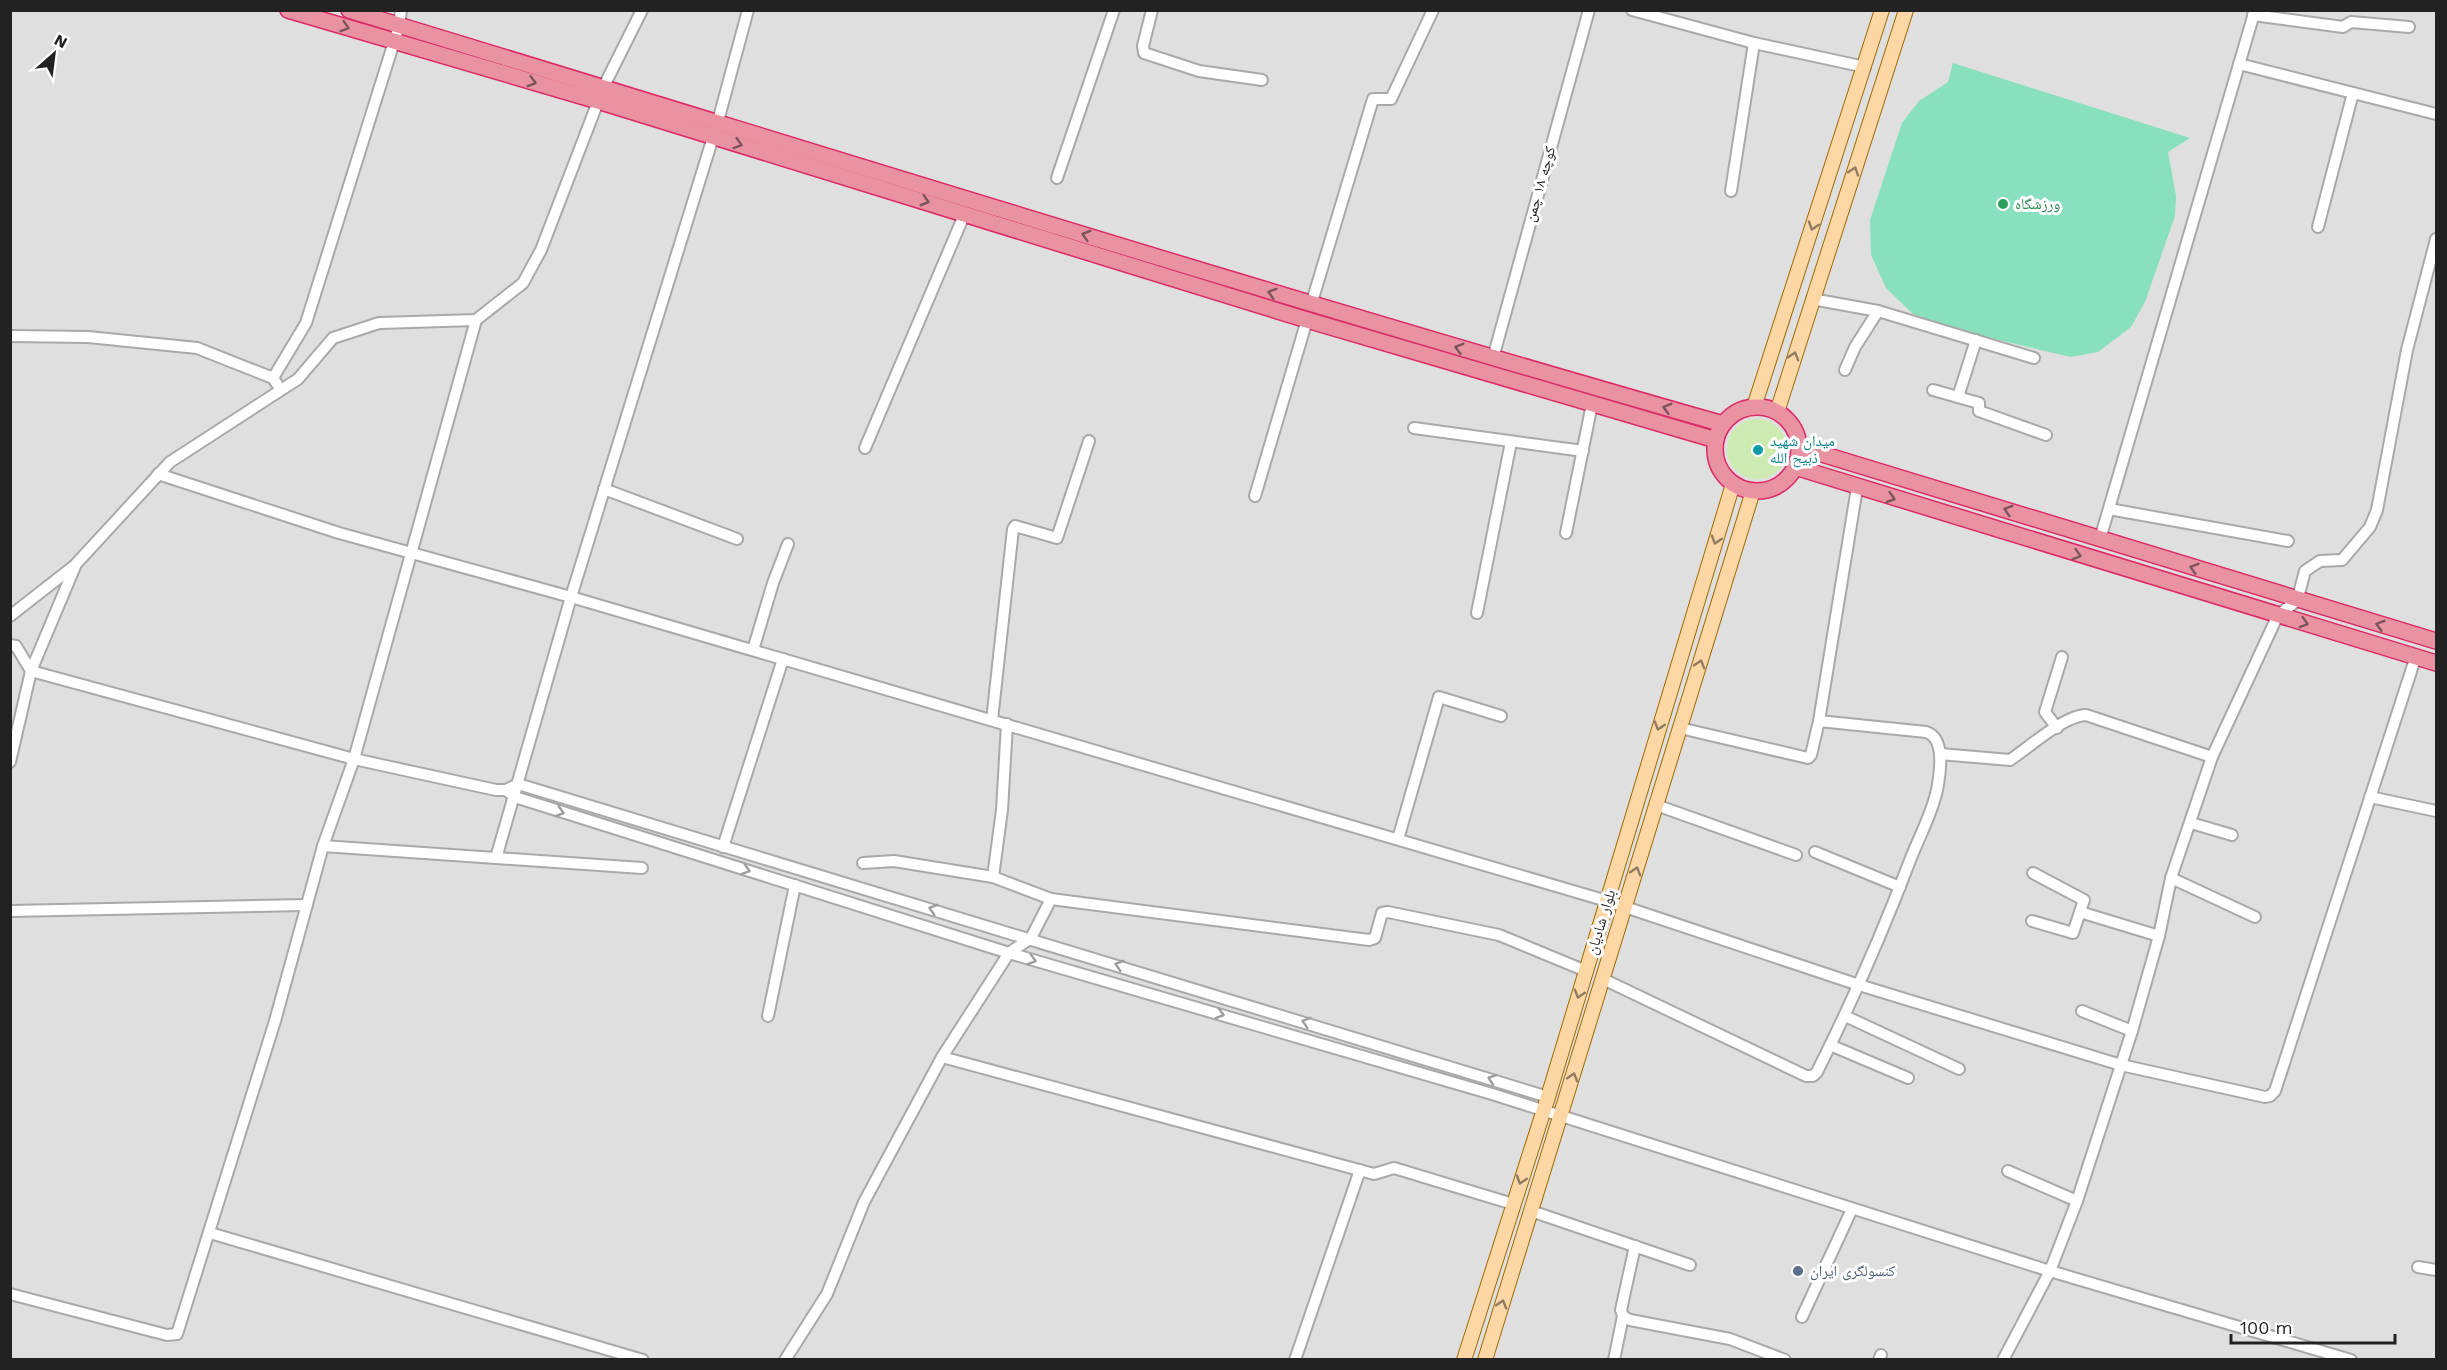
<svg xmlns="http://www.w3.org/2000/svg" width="2447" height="1370" viewBox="0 0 2447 1370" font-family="'Work Sans','Noto Naskh Arabic',sans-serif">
<rect width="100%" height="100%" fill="#f2efe9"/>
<rect fill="#e0dfdf" x="11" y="11" width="2425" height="1348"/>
<circle fill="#cdebb0" cx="1757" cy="449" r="30"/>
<polygon fill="#88e0be" points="1953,63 2190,138 2168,152 2176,196 2175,216 2145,302 2131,327 2098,352 2071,357 1947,328 1913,314 1886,288 1871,255 1870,220 1902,123 1919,101 1948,82"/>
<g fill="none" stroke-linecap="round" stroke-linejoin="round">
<g stroke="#a9a9a9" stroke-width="14">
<g id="minor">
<polyline points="1152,10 1143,46 1144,53 1199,71 1262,80"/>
<polyline points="1632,10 1754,43 1865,67"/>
<polyline points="2253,15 2343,27 2351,22 2409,27"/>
<polyline points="2239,64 2436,114"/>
<polyline points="1057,178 1114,10"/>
<polyline points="1731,191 1754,43"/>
<polyline points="2318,227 2353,93"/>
<polyline points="1812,299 1878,311 2034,358"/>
<polyline points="1311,305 1373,99 1391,99 1433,10"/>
<polyline points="10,336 88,337 197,348 273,378 277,384"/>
<polyline points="1493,358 1589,10"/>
<polyline points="1845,370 1855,347 1878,311"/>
<polyline points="273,378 306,323 399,26 401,10"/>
<polyline points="1933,390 1979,403 1979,411 2046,435"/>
<polyline points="1958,397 1976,340"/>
<polyline points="1414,428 1583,451"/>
<polyline points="865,448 965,213"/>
<polyline points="158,474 339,533 571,597 1607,901 1859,985 2121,1065 2265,1097 2270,1096 2275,1091 2416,656"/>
<polyline points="604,489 737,539"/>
<polyline points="1255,496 1307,320"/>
<polyline points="2109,509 2288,541"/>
<polyline points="1566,533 1592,404"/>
<polyline points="2100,539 2255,10"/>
<polyline points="1477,613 1511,442"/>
<polyline points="10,616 74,566"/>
<polyline points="10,645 16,646 31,671 354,759 496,790 506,790 518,784 1548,1097"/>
<polyline points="753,650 773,583 788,544"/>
<polyline points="992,720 1013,529 1015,526 1057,538 1089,441"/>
<polyline points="1007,724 1002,810 993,877 1051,899"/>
<polyline points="1680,728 1808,758 1811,755 1819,721"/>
<polyline points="2057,728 2045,712 2062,657"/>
<path d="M1940 754 2010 760C2028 748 2065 715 2086 715L2212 757"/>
<polyline points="10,762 31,671 76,564 170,462 298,379 333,338 379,323 476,320 523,283 541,250 604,86 642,10"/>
<polyline points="506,790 515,797 1009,953 1492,1094 2050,1271 2351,1360"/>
<polyline points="2370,797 2436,811"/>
<polyline points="1656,805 1796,855"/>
<polyline points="2191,823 2232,835"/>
<polyline points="1398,839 1439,697 1501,716"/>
<polyline points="323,846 642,868"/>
<polyline points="723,847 783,659"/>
<polyline points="1815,852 1900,887"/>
<polyline points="496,858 571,597 718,121 748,10"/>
<polyline points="863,863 894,861 993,877"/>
<polyline points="2171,878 2255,917"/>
<polyline points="10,911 307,905"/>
<polyline points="2080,912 2159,936"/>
<polyline points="2032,921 2073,933 2084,900 2033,873"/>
<path d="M1603 979 1806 1076H1813L1817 1072C1851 1004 1882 934 1909 863 1918 839 1932 814 1937 790 1940 774 1946 738 1926 732L1819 721 1857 488"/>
<polyline points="2082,1011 2132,1031"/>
<polyline points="768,1016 795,885"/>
<polyline points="1845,1016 1959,1069"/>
<polyline points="1830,1045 1908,1078"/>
<polyline points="942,1057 1374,1174 1394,1168 1513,1204"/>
<polyline points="2008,1171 2077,1201"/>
<polyline points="1531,1211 1690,1265"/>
<polyline points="210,1233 643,1360"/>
<polyline points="1635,1246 1621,1310 1623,1316 1630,1320 1730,1339 1785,1360"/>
<polyline points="2418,1267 2436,1270"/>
<polyline points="10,1294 167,1335 177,1334 275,1021 323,846 354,759 476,320"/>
<polyline points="1802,1317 1852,1209"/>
<polyline points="785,1360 827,1294 864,1202 942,1057 1009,953 1031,938 1051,899 1369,940 1375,938 1382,913 1388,912 1499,935 1586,971"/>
<polyline points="1295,1360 1360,1170"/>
<polyline points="1614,1360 1623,1316"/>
<polyline points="1879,1360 1881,1355"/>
<polyline points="2003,1360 2050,1271 2077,1201 2132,1031 2159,936 2171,878 2212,757 2278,615 2297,601 2305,571 2320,561 2342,560 2370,527 2377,510 2407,350 2436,239"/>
</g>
</g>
<g stroke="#a06b00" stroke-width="16">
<g id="major">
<polyline points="1754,407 1882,10"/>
<polyline points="1777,412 1906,10"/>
<polyline points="1464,1360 1548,1097 1733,484"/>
<polyline points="1485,1360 1753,491"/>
</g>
</g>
<g stroke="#dc2a67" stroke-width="18">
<g id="highway">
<polyline points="288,10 598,101 1307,320 1716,440"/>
<path d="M349 10C807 149 1263 293 1723 424"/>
<circle cx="1757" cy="449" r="42"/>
<polyline points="1799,447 2436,641"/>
<polyline points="1795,467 2436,663"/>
</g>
</g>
<use href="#minor" stroke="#fff" stroke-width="10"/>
<use href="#major" stroke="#fcd6a4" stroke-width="14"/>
<use href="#highway" stroke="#e892a2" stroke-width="15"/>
</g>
<defs><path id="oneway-chevron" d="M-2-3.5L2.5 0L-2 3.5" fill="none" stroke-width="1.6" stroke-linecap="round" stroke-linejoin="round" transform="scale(1.5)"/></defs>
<g stroke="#7b545c">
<use href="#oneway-chevron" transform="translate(345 27) rotate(17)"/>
<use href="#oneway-chevron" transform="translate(532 82) rotate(16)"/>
<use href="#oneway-chevron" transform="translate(738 144) rotate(17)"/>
<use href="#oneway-chevron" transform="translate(925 201) rotate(17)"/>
<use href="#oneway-chevron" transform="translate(1086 235) rotate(-163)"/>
<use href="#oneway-chevron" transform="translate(1272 293) rotate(-163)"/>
<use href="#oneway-chevron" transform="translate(1459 348) rotate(-164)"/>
<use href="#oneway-chevron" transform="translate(1667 408) rotate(-164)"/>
<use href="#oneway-chevron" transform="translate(1891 498) rotate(17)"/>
<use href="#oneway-chevron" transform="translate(2008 510) rotate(-163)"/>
<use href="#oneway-chevron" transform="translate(2077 555) rotate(17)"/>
<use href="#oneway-chevron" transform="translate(2194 568) rotate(-163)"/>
<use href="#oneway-chevron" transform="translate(2304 623) rotate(17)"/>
<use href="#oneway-chevron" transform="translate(2380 625) rotate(-164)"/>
</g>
<g stroke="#8f7c63">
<use href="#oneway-chevron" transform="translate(1854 171) rotate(-72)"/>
<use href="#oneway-chevron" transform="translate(1813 226) rotate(108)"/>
<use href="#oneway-chevron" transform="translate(1794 356) rotate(-73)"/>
<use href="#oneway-chevron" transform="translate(1716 540) rotate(107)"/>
<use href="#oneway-chevron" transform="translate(1700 664) rotate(-73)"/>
<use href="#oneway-chevron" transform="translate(1659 726) rotate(107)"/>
<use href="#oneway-chevron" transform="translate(1636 871) rotate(-73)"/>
<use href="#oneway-chevron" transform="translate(1579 994) rotate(107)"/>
<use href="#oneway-chevron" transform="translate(1573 1077) rotate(-73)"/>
<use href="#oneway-chevron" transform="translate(1521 1180) rotate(108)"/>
<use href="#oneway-chevron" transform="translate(1502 1304) rotate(-73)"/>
</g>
<g stroke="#9c9c9c">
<use href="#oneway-chevron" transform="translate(560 812) rotate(17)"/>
<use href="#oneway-chevron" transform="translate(746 870) rotate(17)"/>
<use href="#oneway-chevron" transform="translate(933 909) rotate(-163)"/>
<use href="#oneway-chevron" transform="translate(1032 960) rotate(16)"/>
<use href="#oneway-chevron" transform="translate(1119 965) rotate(-163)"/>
<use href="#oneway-chevron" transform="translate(1220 1014) rotate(16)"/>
<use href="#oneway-chevron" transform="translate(1306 1022) rotate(-163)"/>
<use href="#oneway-chevron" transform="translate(1492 1079) rotate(-160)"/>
</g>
<circle fill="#2e9e5b" stroke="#fff" stroke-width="2" cx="2003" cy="204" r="6"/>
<circle fill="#0f9aa8" stroke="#fff" stroke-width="2" cx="1758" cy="450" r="6"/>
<circle fill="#5c6f8a" stroke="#fff" stroke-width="2" cx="1798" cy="1271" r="6"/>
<g text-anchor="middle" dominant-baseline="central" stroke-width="6" stroke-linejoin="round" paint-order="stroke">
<g font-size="15" fill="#222" stroke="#fff">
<text transform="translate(1540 184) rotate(-74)">كوچه ١٨ چمن</text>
<text transform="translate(1601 922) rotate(-73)">بلوار شادیان</text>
</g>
<g font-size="15" fill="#27864d" stroke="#fff" text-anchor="start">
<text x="2015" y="204">ورزشگاه</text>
</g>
<g font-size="15" fill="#0d838f" stroke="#fff" text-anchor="start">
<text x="1770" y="441">میدان شهید<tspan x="1770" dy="17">ذبیح الله</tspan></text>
</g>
<g font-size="15" fill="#4e5e75" stroke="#fff" text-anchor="start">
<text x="1810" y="1271">کنسولگری ایران</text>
</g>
</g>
<rect width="2447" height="1370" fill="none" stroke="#222222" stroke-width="24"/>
<g transform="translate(54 54) rotate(28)" stroke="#ffffff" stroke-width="4.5" paint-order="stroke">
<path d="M0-4.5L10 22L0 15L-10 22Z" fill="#222222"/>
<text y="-9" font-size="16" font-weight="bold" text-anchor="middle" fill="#222222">N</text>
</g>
<path d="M2231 1334v9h164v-9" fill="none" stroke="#222222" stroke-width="3"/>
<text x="2240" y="1334" font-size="18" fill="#222222" stroke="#ffffff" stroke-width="4.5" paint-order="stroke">100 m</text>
</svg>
